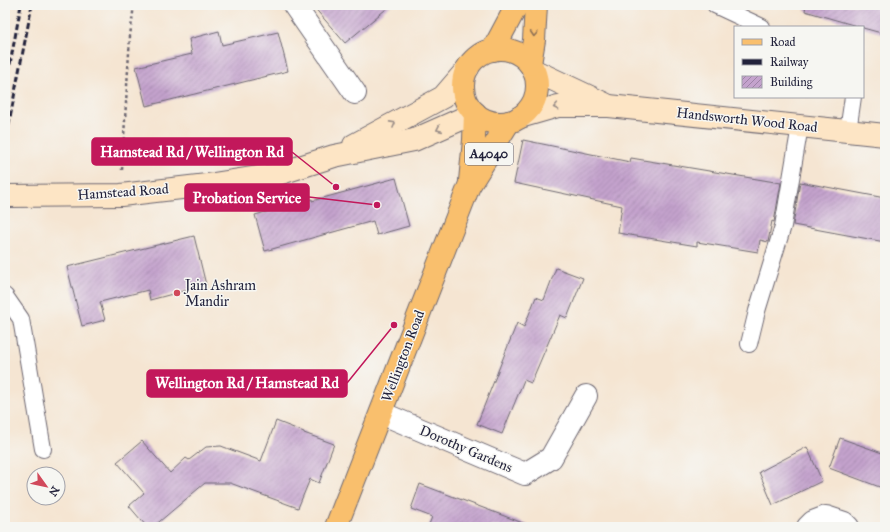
<svg xmlns="http://www.w3.org/2000/svg" width="890" height="532" viewBox="0 0 890 532" font-family="'IM FELL Great Primer',serif">
<defs>
<pattern id="building-hatch" width="6" height="6" patternUnits="userSpaceOnUse"><rect width="6" height="6" fill="#c4a3cd"/><path d="M-1 1l2-2M0 6l6-6M5 7l2-2" fill="none" stroke="#9f84a8"/></pattern>
</defs>
<rect width="100%" height="100%" fill="#f6f6f2"/>
<filter id="ink" filterUnits="userSpaceOnUse"><feTurbulence type="fractalNoise" baseFrequency=".025" numOctaves="2"/><feDisplacementMap in="SourceGraphic" scale="8" xChannelSelector="R" yChannelSelector="G"/><feConvolveMatrix kernelMatrix="1 2 1 2 8 2 1 2 1" color-interpolation-filters="sRGB"/></filter>
<filter id="wash" filterUnits="userSpaceOnUse"><feTurbulence type="fractalNoise" baseFrequency=".012" numOctaves="4" result="noise"/><feDisplacementMap in="SourceGraphic" scale="16" xChannelSelector="R" yChannelSelector="G"/><feGaussianBlur stdDeviation="0.9" result="paint"/><feColorMatrix in="noise" values="0 0 0 0 0 0 0 0 0 0 0 0 0 0 0 0 0 1.4 0 .05"/><feComposite in="paint" operator="in"/></filter>
<g filter="url(#wash)">
<rect width="100%" height="100%" fill="#f5e5d2"/>
<g id="blocks">
<g fill="url(#building-hatch)">
<polygon points="312,5 391,5 345,43"/>
<polygon points="806,5 885,5 885,34 863,28 863,27 860,27 805,11"/>
<polygon points="219,31 222,45 278,32 288,71 146,106 136,67 192,54 189,39"/>
<polygon points="523,140 630,162 631,158 781,183 774,222 772,221 768,242 760,240 758,252 697,242 697,246 618,233 622,206 514,183"/>
<polygon points="396,178 409,226 377,235 373,221 265,251 255,215 312,199 312,201"/>
<polygon points="800,182 885,198 885,242 793,225"/>
<polygon points="194,236 206,285 150,300 148,290 100,302 105,320 82,326 67,267"/>
<polygon points="556,268 583,278 567,318 560,315 531,383 524,380 502,434 477,424 517,323 524,327 536,297 544,300"/>
<polygon points="276,421 304,432 304,433 334,444 319,483 310,479 298,508 230,483 205,483 153,527 147,527 129,506 144,493 117,462 142,441 170,473 186,458 189,460 206,447 221,446 261,461"/>
<polygon points="840,438 885,454 885,489 829,468"/>
<polygon points="807,447 822,481 773,505 759,472"/>
<polygon points="420,484 528,525 528,527 428,527 432,517 411,509"/>
</g>
</g>
</g>
<g filter="url(#ink)">
<use href="#blocks" fill-opacity="0" stroke="#6c6670" stroke-width="1"/>
<g fill="none" stroke-linecap="round" stroke-linejoin="round">
<g stroke="#6c6670" stroke-width="18">
<g id="service">
<polyline points="715,5 762,27"/>
<polyline points="848,131 853,97"/>
<polyline points="5,296 21,319 43,449"/>
<polyline points="749,344 757,311 783,226 800,126"/>
</g>
</g>
<g stroke="#6c6670" stroke-width="24">
<g id="minor">
<polyline points="294,5 355,93"/>
<polyline points="381,413 525,474 551,458 586,396"/>
<polyline points="808,527 813,522 826,517 844,523 848,527"/>
</g>
</g>
<g stroke="#6c6670" stroke-width="24">
<g id="secondary">
<polyline points="533,70 605,104"/>
<polyline points="520,117 558,106 609,106 885,135"/>
<polyline points="354,145 443,97 468,68"/>
<polyline points="5,196 121,195 207,185 278,174 334,156 414,140 475,113"/>
</g>
</g>
<g stroke="#6c6670" stroke-width="24">
<g id="primary">
<circle cx="500" cy="86" r="37"/>
<polyline points="493,50 517,5"/>
<polyline points="530,64 534,40 536,5"/>
<polyline points="470,181 474,140 475,113"/>
<polyline points="336,527 469,186 509,122"/>
</g>
</g>
<polyline stroke="#6c6670" stroke-width="2.5" stroke-dasharray="3 3" stroke-linecap="butt" points="122,170 130,36 134,5"/>
<use href="#service" stroke="#fff" stroke-width="16"/>
<use href="#minor" stroke="#fff" stroke-width="22"/>
<use href="#secondary" stroke="#fde5c5" stroke-width="22"/>
<use href="#primary" stroke="#f9bf6d" stroke-width="22"/>
<g stroke="#22223b" stroke-width="3" stroke-dasharray="6 3" stroke-linecap="butt">
<polyline points="5,91 21,5"/>
<polyline points="7,134 14,97 32,5"/>
</g>
</g>
<defs><path id="oneway-chevron" d="M-2-3.5L2.5 0L-2 3.5" fill="none" stroke-width="1.6" stroke-linecap="round" stroke-linejoin="round"/></defs>
<use stroke="#8e7054" href="#oneway-chevron" transform="translate(534 34) rotate(94)"/>
<g stroke="#9a8d87">
<use href="#oneway-chevron" transform="translate(556 107) rotate(169)"/>
<use href="#oneway-chevron" transform="translate(393 124) rotate(-29)"/>
<use href="#oneway-chevron" transform="translate(439 129) rotate(156)"/>
</g>
</g>
<circle fill="#d1495b" stroke="#f6f6f2" stroke-width="1.5" cx="177" cy="293" r="4"/>
<g text-anchor="middle" dominant-baseline="central" stroke-width="3" stroke-linejoin="round" paint-order="stroke">
<rect fill="#f6f6f2" stroke="#626272" stroke-width="1" x="465" y="143" width="48" height="22" rx="3"/>
<g font-size="13" font-weight="bold" fill="#22223b">
<text x="489" y="154">A4040</text>
</g>
<g font-size="14" fill="#22223b" stroke="#f6f6f2">
<text transform="translate(747 120) rotate(6)">Handsworth Wood Road</text>
<text transform="translate(123 192) rotate(-4)">Hamstead Road</text>
<text transform="translate(403 356) rotate(-69)">Wellington Road</text>
<text transform="translate(466 449) rotate(23)">Dorothy Gardens</text>
</g>
<g font-size="14" fill="#22223b" stroke="#f6f6f2" text-anchor="start">
<text x="185" y="285">Jain Ashram<tspan x="185" dy="16">Mandir</tspan></text>
</g>
</g>
<path fill="none" stroke="#c2185b" stroke-width="1.5" d="M336 187L292 152M377 205L309 197M394 325L347 383"/>
<g fill="#c2185b" stroke="#f6f6f2" stroke-width="1.5">
<circle cx="336" cy="187" r="4"/>
<circle cx="377" cy="205" r="4"/>
<circle cx="394" cy="325" r="4"/>
</g>
<g fill="#c2185b" stroke="#c2185b" stroke-width="1.5">
<rect x="92" y="138" width="200" height="27" rx="4"/>
<rect x="185" y="184" width="124" height="27" rx="4"/>
<rect x="147" y="370" width="200" height="27" rx="4"/>
</g>
<g font-size="15" text-anchor="middle" font-weight="bold" fill="#fff">
<text x="192" y="157">Hamstead Rd / Wellington Rd</text>
<text x="247" y="203">Probation Service</text>
<text x="247" y="388">Wellington Rd / Hamstead Rd</text>
</g>
<rect width="890" height="532" fill="none" stroke="#f6f6f2" stroke-width="20"/>
<rect x="734" y="26" width="130" height="72" fill="#f6f6f2" stroke="#a1a1a9"/>
<rect x="742" y="39" width="20" height="6" fill="#f9bf6d" stroke="#a1a1a9"/>
<text x="770" y="46" font-size="12" fill="#22223b">Road</text>
<rect x="742" y="59" width="20" height="6" fill="#22223b" stroke="#a1a1a9"/>
<text x="770" y="66" font-size="12" fill="#22223b">Railway</text>
<rect x="742" y="76" width="20" height="12" fill="url(#building-hatch)" stroke="#a1a1a9"/>
<text x="770" y="86" font-size="12" fill="#22223b">Building</text>
<g transform="translate(46 486) rotate(123)"><circle r="19" fill="#f6f6f2" stroke="#a1a1a9"/>
<path d="M0-3L7 15L0 10L-7 15Z" fill="#d1495b"/>
<text y="-6" font-size="11" font-weight="bold" text-anchor="middle" fill="#22223b">N</text>
</g>
</svg>
